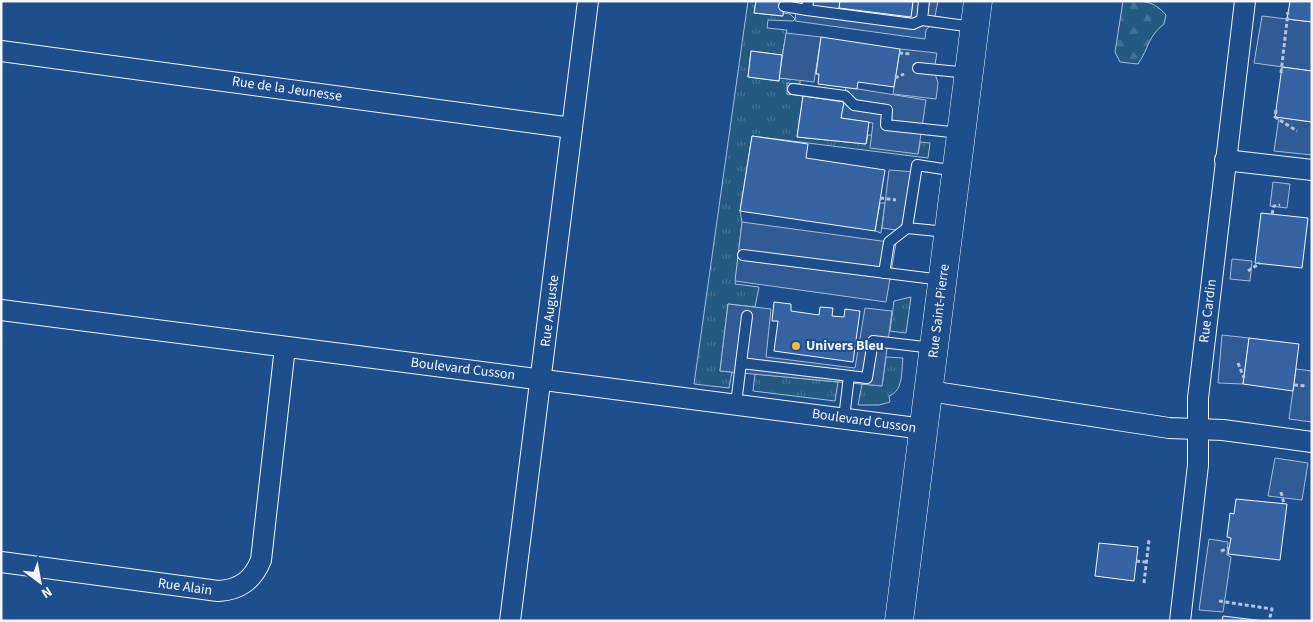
<svg xmlns="http://www.w3.org/2000/svg" width="1313" height="622" viewBox="0 0 1313 622" font-family="'Source Sans 3',sans-serif">
<defs>
<pattern id="grass-tufts" width="24" height="20" patternUnits="userSpaceOnUse" patternTransform="scale(1.25)"><rect width="24" height="20" fill="#245a82"/><path d="M3 7l-1-3M5 7V3M7 7l1-3M15 17l-1-3M17 17v-4M19 17l1-3" fill="none" stroke="#447295"/></pattern>
<pattern id="forest-firs" width="22" height="20" patternUnits="userSpaceOnUse" patternTransform="scale(1.25)"><rect width="22" height="20" fill="#245a82"/><path d="M5 1l3.5 6h-7zM16 11l3.5 6h-7z" fill="#447295"/></pattern>
</defs>
<rect width="100%" height="100%" fill="#1f4e8c"/>
<g fill="url(#grass-tufts)" stroke="#a8bbd7">
<polygon points="748,1 756,1 754,13 782,16 783,13 790,14 795,19 793,21 768,20 767,28 787,30 782,55 751,51 748,77 779,81 779,78 800,80 800,84 787,83 787,94 803,96 797,137 866,144 868,135 872,135 918,154 920,142 930,143 928,158 752,136 740,211 742,222 735,284 759,287 755,307 728,304 720,371 732,372 729,388 694,384"/>
<polygon points="880,203 885,203 881,233 875,231"/>
<polygon points="911,297 906,333 890,331 894,301"/>
<path d="M886 357 903 358C901 372 904 390 889 396L890 402 879 405H858L862 384 882 386Z"/>
<polygon points="755,374 838,382 835,401 753,391"/>
</g>
<path fill="url(#forest-firs)" stroke="#a8bbd7" d="M1123 1C1143 1 1153 0 1166 15L1164 24C1148 36 1149 48 1138 64L1120 62 1115 52Z"/>
<g fill="#305b95" stroke="#a8bbd7">
<polygon points="797,1 840,1 839,8 911,17 913,1 938,1 934,21 926,30 925,39 795,21"/>
<polygon points="1262,16 1312,22 1312,71 1254,63"/>
<polygon points="786,33 821,37 814,82 779,78"/>
<polygon points="900,49 937,53 934,70 938,83 936,99 893,94"/>
<polygon points="846,87 926,100 918,154 870,148 873,123 841,118"/>
<polygon points="1279,117 1312,122 1312,155 1274,151"/>
<polygon points="889,170 916,172 907,228 896,230 882,228"/>
<polygon points="1273,182 1290,184 1287,208 1270,206"/>
<polygon points="742,222 896,243 886,302 735,281"/>
<polygon points="1232,259 1252,261 1250,281 1230,279"/>
<polygon points="728,304 771,309 766,357 855,368 865,308 892,311 882,386 720,371"/>
<polygon points="1222,335 1249,338 1243,384 1218,383"/>
<polygon points="1296,369 1312,371 1312,422 1289,419"/>
<polygon points="1275,458 1308,463 1302,500 1268,496"/>
<polygon points="1209,539 1228,542 1227,555 1231,557 1223,612 1199,610"/>
</g>
<g fill="#3563a3" stroke="#f2f6ff">
<polygon points="756,1 784,1 783,16 754,13"/>
<polygon points="840,1 913,1 911,17 839,8"/>
<polygon points="1290,1 1312,1 1312,22 1287,19"/>
<polygon points="821,37 900,49 894,87 858,82 857,89 818,84 819,74 816,74"/>
<polygon points="751,51 782,55 779,81 748,77"/>
<polygon points="1282,67 1312,71 1312,122 1275,117"/>
<polygon points="803,96 844,102 841,118 869,122 866,144 797,137"/>
<polygon points="752,136 808,144 806,158 885,170 875,231 740,211"/>
<polygon points="1261,213 1308,218 1302,268 1255,263"/>
<polygon points="774,302 791,304 791,311 819,315 820,307 833,308 832,316 844,317 845,309 860,311 853,362 774,351 778,321 772,321"/>
<polygon points="1249,338 1299,344 1293,391 1243,384"/>
<polygon points="1236,499 1287,504 1280,560 1228,554 1231,538 1227,537 1230,513 1234,514"/>
<polygon points="1099,543 1138,547 1134,581 1095,576"/>
<polygon points="1223,616 1264,621 1222,621"/>
</g>
<g fill="none" stroke-linecap="round" stroke-linejoin="round">
<g stroke="#f2f6ff" stroke-width="12">
<g id="lane">
<polyline points="808,1 807,10 913,24 922,20"/>
<polyline points="924,1 922,20 973,27"/>
<polyline points="784,6 807,10"/>
<polyline points="918,68 969,73"/>
<polyline points="793,89 845,96 854,105 887,110 886,125 960,133"/>
<polyline points="947,232 907,228 917,165 956,171"/>
<polyline points="743,255 942,280"/>
<polyline points="884,273 889,242 907,228"/>
<polyline points="741,363 747,316"/>
<polyline points="736,404 741,363 867,378 873,341 933,348"/>
<polyline points="844,418 849,376"/>
</g>
</g>
<g stroke="#f2f6ff" stroke-width="22">
<g id="street">
<polyline points="1,51 572,128"/>
<polyline points="1225,160 1312,170"/>
<polyline points="1,310 924,429"/>
<polyline points="929,391 1169,428 1223,430 1312,442"/>
<path d="M1 562 218 591C240 590 253 580 261 560L285 347"/>
<polyline points="510,621 588,1"/>
<polyline points="1180,621 1198,465 1198,398 1245,1"/>
</g>
</g>
<g stroke="#f2f6ff" stroke-width="29">
<polyline id="primary" points="899,621 978,1"/>
</g>
<g stroke="#b3c4dc" stroke-width="3" stroke-dasharray="4 2.5" stroke-linecap="butt">
<polyline points="899,53 911,54"/>
<polyline points="1281,73 1288,12"/>
<polyline points="895,78 904,74"/>
<polyline points="1276,110 1275,117 1297,131"/>
<polyline points="880,198 896,200"/>
<polyline points="1272,214 1274,206 1280,205"/>
<polyline points="1248,271 1260,263"/>
<polyline points="1238,363 1244,378"/>
<polyline points="1294,385 1307,386"/>
<polyline points="1281,492 1284,504"/>
<polyline points="1221,551 1229,548"/>
<polyline points="1136,561 1146,562"/>
<polyline points="1144,583 1149,540"/>
<polyline points="1219,601 1272,609 1269,621"/>
</g>
<use href="#lane" stroke="#1f4e8c" stroke-width="10"/>
<use href="#street" stroke="#1f4e8c" stroke-width="20"/>
<use href="#primary" stroke="#1f4e8c" stroke-width="28"/>
</g>
<circle fill="#ffb74d" stroke="#1f4e8c" stroke-width="2" cx="796" cy="346" r="5"/>
<g text-anchor="middle" dominant-baseline="central" stroke-width="4" stroke-linejoin="round" paint-order="stroke">
<g font-size="14" fill="#f2f6ff" stroke="#1f4e8c">
<text transform="translate(287 89) rotate(8)">Rue de la Jeunesse</text>
<text transform="translate(550 311) rotate(-83)">Rue Auguste</text>
<text transform="translate(939 311) rotate(-83)">Rue Saint-Pierre</text>
<text transform="translate(1208 311) rotate(-83)">Rue Cardin</text>
<text transform="translate(463 369) rotate(7)">Boulevard Cusson</text>
<text transform="translate(864 421) rotate(8)">Boulevard Cusson</text>
<text transform="translate(185 587) rotate(8)">Rue Alain</text>
</g>
<g font-size="14" font-weight="bold" fill="#f2f6ff" stroke="#1f4e8c" text-anchor="start">
<text x="806" y="346">Univers Bleu</text>
</g>
</g>
<rect width="1313" height="622" fill="none" stroke="#f2f6ff" stroke-width="5"/>
<g transform="translate(40 582) rotate(148)" stroke="#1f4e8c" stroke-width="4" paint-order="stroke">
<path d="M0-4L9 19L0 12L-9 19Z" fill="#f2f6ff"/>
<text y="-8" font-size="14" font-weight="bold" text-anchor="middle" fill="#f2f6ff">N</text>
</g>
</svg>
